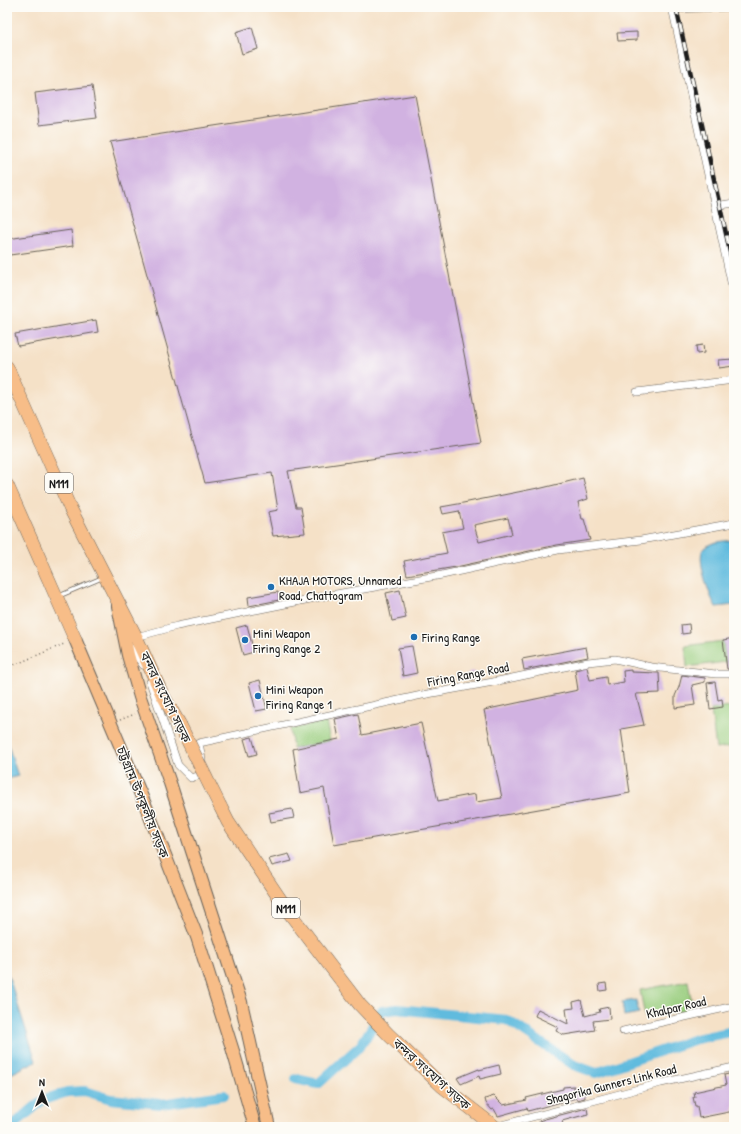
<svg xmlns="http://www.w3.org/2000/svg" width="741" height="1134" viewBox="0 0 741 1134" font-family="'Patrick Hand','Noto Sans Bengali',sans-serif">
<rect width="100%" height="100%" fill="#fdfcf7"/>
<filter id="ink" filterUnits="userSpaceOnUse"><feTurbulence type="fractalNoise" baseFrequency=".025" numOctaves="2"/><feDisplacementMap in="SourceGraphic" scale="8" xChannelSelector="R" yChannelSelector="G"/><feConvolveMatrix kernelMatrix="1 2 1 2 8 2 1 2 1" color-interpolation-filters="sRGB"/></filter>
<filter id="wash" filterUnits="userSpaceOnUse"><feTurbulence type="fractalNoise" baseFrequency=".012" numOctaves="4" result="noise"/><feDisplacementMap in="SourceGraphic" scale="16" xChannelSelector="R" yChannelSelector="G"/><feGaussianBlur stdDeviation="0.9" result="paint"/><feColorMatrix in="noise" values="0 0 0 0 0 0 0 0 0 0 0 0 0 0 0 0 0 1.4 0 .05"/><feComposite in="paint" operator="in"/></filter>
<g filter="url(#wash)">
<rect width="100%" height="100%" fill="#f5e1c7"/>
<g fill="#99cd7e" stroke="#5a744d">
<polygon points="723,641 726,662 687,667 685,646"/>
<polygon points="734,706 734,746 716,749 711,710"/>
<polygon points="326,721 330,741 293,749 290,729"/>
<polygon points="688,981 693,1009 645,1018 640,990"/>
</g>
<g fill="#61bbde" stroke="#3e6c7d">
<path d="M734 540V605L716 607C710 598 695 556 704 548 712 541 724 541 734 540Z"/>
<polygon points="7,742 18,776 7,779"/>
<polygon points="7,971 36,1061 7,1076"/>
<polygon points="636,1000 639,1013 624,1016 622,1002"/>
</g>
<g fill="none" stroke-linecap="round" stroke-linejoin="round">
<g stroke="#61bbde" stroke-width="10">
<polyline points="296,1079 318,1084 361,1045 382,1011 397,1009 507,1020 574,1065 596,1073 696,1039 734,1031"/>
<polyline points="11,1127 43,1100 67,1092 85,1091 111,1099 161,1104 224,1095"/>
</g>
</g>
<g id="blocks">
<g fill="#d1b2e1" fill-rule="evenodd">
<polygon points="252,27 258,49 242,54 236,32"/>
<polygon points="637,32 637,40 618,41 617,33"/>
<polygon points="92,86 97,118 39,125 35,93"/>
<polygon points="415,95 481,443 288,471 296,507 301,507 305,533 273,536 268,512 278,510 272,473 205,483 110,142"/>
<polygon points="71,230 73,246 10,255 7,239"/>
<polygon points="96,320 98,332 18,346 15,334"/>
<polygon points="703,345 704,353 697,354 696,346"/>
<polygon points="734,359 734,366 719,368 718,360"/>
<path d="M583 478 588 499 578 502 582 519H584L590 540 557 545 456 567 407 575 404 561 447 553 442 532 463 528 459 511 443 514 441 507 458 504 538 488V489ZM508 518 512 534 479 542 474 525Z"/>
<polygon points="400,590 406,618 392,621 386,593"/>
<polygon points="278,592 279,600 249,606 248,597"/>
<polygon points="689,624 690,633 682,634 681,625"/>
<polygon points="247,625 254,652 243,655 236,628"/>
<polygon points="734,638 734,669 727,669 723,640"/>
<polygon points="412,646 417,673 403,676 398,648"/>
<polygon points="586,647 588,657 524,670 522,659"/>
<polygon points="587,667 590,680 606,677 607,685 624,682 623,671 631,670 631,672 659,673 660,693 636,694 644,725 621,729 630,793 334,845 324,788 300,793 293,749 339,739 335,719 358,714 362,735 421,723 438,801 475,794 476,802 502,798 484,710 578,690 575,670"/>
<polygon points="473,671 477,676 475,679 471,680 467,676 469,672"/>
<polygon points="682,675 705,678 705,682 692,685 695,705 675,708 675,696 679,687"/>
<polygon points="260,680 267,709 256,711 249,683"/>
<polygon points="715,682 718,700 722,699 723,707 710,709 707,683"/>
<polygon points="252,737 257,754 249,756 244,739"/>
<polygon points="292,809 294,818 271,822 269,813"/>
<polygon points="289,854 292,861 272,866 269,859"/>
<polygon points="606,983 607,990 600,991 599,984"/>
<polygon points="581,1000 585,1016 600,1012 599,1009 609,1007 610,1019 593,1021 595,1030 564,1035 556,1031 558,1027 535,1016 538,1009 568,1024 566,1009 574,1008 573,1002"/>
<polygon points="499,1065 501,1074 480,1079 479,1076 461,1084 457,1078 479,1069 479,1070"/>
<polygon points="734,1073 734,1111 699,1118 697,1106 695,1106 693,1097 695,1097 694,1092 726,1085 724,1075"/>
<polygon points="574,1086 574,1090 584,1091 585,1098 577,1100 576,1098 528,1111 527,1108 498,1116 494,1109 492,1110 486,1103 485,1099 494,1096 503,1105 527,1100 526,1098 563,1089 563,1087"/>
<polygon points="587,1108 588,1114 562,1121 563,1125 558,1127 541,1127 539,1121 545,1119"/>
</g>
</g>
</g>
<g filter="url(#ink)">
<use href="#blocks" fill-opacity="0" stroke="#686158" stroke-width="1"/>
<g fill="none" stroke-linecap="round" stroke-linejoin="round">
<g stroke="#686158" stroke-width="5">
<polyline id="lane" points="59,596 104,577"/>
</g>
<g stroke="#686158" stroke-width="8">
<g id="street">
<polyline points="672,7 734,296"/>
<polyline points="672,9 734,7"/>
<polyline points="715,206 734,203"/>
<polyline points="637,392 734,380"/>
<polyline points="136,637 177,626 325,596 442,575 558,550 641,540 734,523"/>
<polyline points="129,646 143,665"/>
<polyline points="150,682 178,765 191,778 201,775 205,771"/>
<polyline points="202,759 199,743 422,695 493,682 588,662 615,659 651,667 716,674 734,674"/>
<polyline points="623,1031 734,1006"/>
<polyline points="494,1127 661,1083 734,1067"/>
</g>
</g>
<g stroke="#686158" stroke-width="14">
<g id="primary">
<polyline points="118,606 128,655 140,697 170,783 241,1002 269,1127"/>
<polyline points="75,639 147,809 197,937 233,1051 255,1127"/>
</g>
</g>
<g stroke="#686158" stroke-width="14">
<g id="highway">
<polyline points="7,367 70,508 136,637 162,694 180,725"/>
<polyline points="7,485 75,639"/>
<polyline points="220,806 228,822 288,911 360,1005 389,1035 442,1086 495,1127"/>
</g>
</g>
<g stroke="#686158" stroke-width="1.5" stroke-dasharray="1 3" stroke-linecap="butt">
<polyline points="7,668 64,644"/>
<polyline points="437,676 438,684"/>
<polyline points="120,720 135,714"/>
</g>
<use href="#lane" stroke="#fff" stroke-width="3.5"/>
<use href="#street" stroke="#fff" stroke-width="7"/>
<use href="#primary" stroke="#f7bd88" stroke-width="12"/>
<use href="#highway" stroke="#f7bd88" stroke-width="13"/>
<g stroke="#1c1c1c" stroke-width="4.5">
<polyline id="rail" points="676,7 734,270"/>
</g>
<use href="#rail" stroke="#fdfcf7" stroke-width="3" stroke-dasharray="9" stroke-linecap="butt"/>
<g stroke="#686158" stroke-width="14" stroke-linecap="butt">
<polyline id="highway-bridge" points="180,725 220,806"/>
</g>
<use href="#highway-bridge" stroke="#f7bd88" stroke-width="13"/>
</g>
</g>
<g fill="#1f6fb2" stroke="#fdfcf7" stroke-width="1.5">
<circle cx="271" cy="587" r="4"/>
<circle cx="414" cy="637" r="4"/>
<circle cx="245" cy="640" r="4"/>
<circle cx="258" cy="696" r="4"/>
</g>
<g text-anchor="middle" dominant-baseline="central" stroke-width="3" stroke-linejoin="round" paint-order="stroke">
<g fill="#fdfcf7" stroke="#605f5e" stroke-width="1">
<rect x="45" y="473" width="28" height="20" rx="3"/>
<rect x="272" y="898" width="28" height="20" rx="3"/>
</g>
<g font-size="12" font-weight="bold" fill="#1c1c1c">
<text x="59" y="483">N111</text>
<text x="286" y="908">N111</text>
</g>
<g font-size="13" fill="#1c1c1c" stroke="#fdfcf7" text-anchor="start">
<text x="279" y="580">KHAJA MOTORS, Unnamed<tspan x="279" dy="15">Road, Chattogram</tspan></text>
<text x="253" y="633">Mini Weapon<tspan x="253" dy="15">Firing Range 2</tspan></text>
<text x="422" y="637">Firing Range</text>
<text x="266" y="689">Mini Weapon<tspan x="266" dy="15">Firing Range 1</tspan></text>
</g>
<g font-size="13" fill="#1c1c1c" stroke="#fdfcf7">
<text transform="translate(468 674) rotate(-11)">Firing Range Road</text>
<text transform="translate(166 697) rotate(64)">বন্দর সংযোগ সড়ক</text>
<text transform="translate(143 802) rotate(68)">চট্টগ্রাম উপকূলীয় সড়ক</text>
<text transform="translate(676 1007) rotate(-13)">Khalpar Road</text>
<text transform="translate(432 1074) rotate(42)">বন্দর সংযোগ সড়ক</text>
<text transform="translate(611 1084) rotate(-14)">Shagorika Gunners Link Road</text>
</g>
</g>
<rect width="741" height="1134" fill="none" stroke="#fdfcf7" stroke-width="24"/>
<g transform="translate(42 1092)" stroke="#fdfcf7" stroke-width="3" paint-order="stroke">
<path d="M0-3L7 15L0 10L-7 15Z" fill="#1c1c1c"/>
<text y="-6" font-size="11" font-weight="bold" text-anchor="middle" fill="#1c1c1c">N</text>
</g>
</svg>
